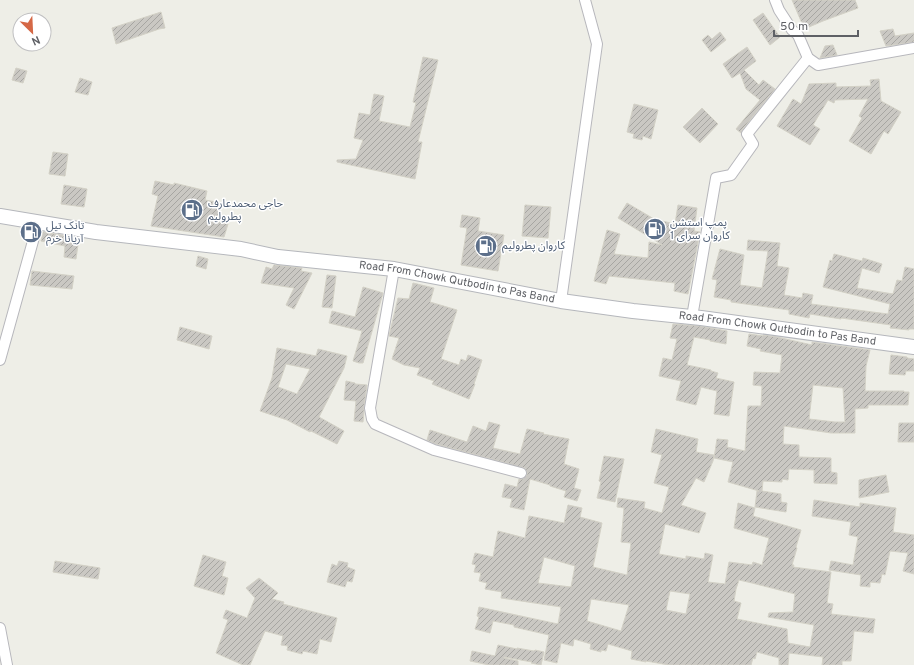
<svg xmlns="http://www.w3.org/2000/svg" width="914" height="665" viewBox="0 0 914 665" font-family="Overpass,'Noto Sans Arabic',sans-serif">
<defs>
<pattern id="building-hatch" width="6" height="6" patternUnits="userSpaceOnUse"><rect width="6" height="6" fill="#cac8c3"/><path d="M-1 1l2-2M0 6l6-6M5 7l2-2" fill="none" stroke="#a7a6a2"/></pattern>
</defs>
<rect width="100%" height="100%" fill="#eeeee7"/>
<g fill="url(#building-hatch)" stroke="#d3d1c6" fill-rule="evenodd">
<polygon points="792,0 855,0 858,8 823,21 809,27 807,25 804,28"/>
<polygon points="161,12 165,28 159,29 116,44 112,28"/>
<polygon points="763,13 780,37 770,45 753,20"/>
<polygon points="893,29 895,36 914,33 914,42 886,46 880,31"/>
<polygon points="720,32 726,40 711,52 702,40 708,35 712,39"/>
<polygon points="833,45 837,55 820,58 825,46"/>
<polygon points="747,47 756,61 744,70 759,85 763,80 775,89 742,130 741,133 736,129 760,100 746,89 740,73 732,78 723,64"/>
<polygon points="423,57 438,60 418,142 422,142 415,179 337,162 337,160 356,159 363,140 354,138 359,113 370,115 374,94 384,96 379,121 410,127 416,103 413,102"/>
<polygon points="16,68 27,71 23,83 12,80"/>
<polygon points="80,78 92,82 88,95 75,92"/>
<polygon points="879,79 881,101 901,112 888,134 884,131 871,154 849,141 862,118 859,116 868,99 835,100 834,103 828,100 813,125 820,129 810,145 777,126 793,99 801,104 809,84 836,83 836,87 871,86 870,80"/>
<polygon points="634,104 658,110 651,139 643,136 642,140 633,138 634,134 627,132"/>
<polygon points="702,108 718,124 700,143 683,127"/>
<polygon points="53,152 68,154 65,176 49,174"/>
<polygon points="155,181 174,185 174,183 207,191 205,200 222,203 216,221 228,224 224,237 151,226 158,196 152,194"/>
<polygon points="64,185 87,189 84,207 61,204"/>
<polygon points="627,203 654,219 675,224 678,205 697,208 694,231 700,232 688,294 674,291 675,283 609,276 606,284 594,281 607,230 620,234 614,254 648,258 649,242 662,245 650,237 650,236 646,235 618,218"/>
<polygon points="525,205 551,207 548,238 522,236"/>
<polygon points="462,215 480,218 478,231 504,235 498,271 461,265 467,228 460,227"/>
<polygon points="43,232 79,238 76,259 64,257 65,246 41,241"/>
<polygon points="748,240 780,243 777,266 789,268 784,295 802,298 803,293 813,295 811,304 888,314 890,304 823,287 830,260 832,261 834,254 862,261 863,258 882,264 879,273 862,268 857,288 893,294 897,280 902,281 905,267 914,269 914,329 909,329 909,330 890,328 891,325 841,318 841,319 810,314 809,318 789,314 789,310 731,302 731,300 714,297 717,280 712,279 720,249 744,255 740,285 762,288 768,251 747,250"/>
<polygon points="198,256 208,259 206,269 196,266"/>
<polygon points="274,265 302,268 301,271 312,273 294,309 286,305 294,288 261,283 266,267 272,269"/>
<polygon points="32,271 74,276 72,289 30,285"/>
<polygon points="327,275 336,276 332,308 322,307"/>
<polygon points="413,283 434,288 430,302 457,310 441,359 459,365 461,359 466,361 468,355 482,360 474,384 475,384 469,399 432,384 434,381 417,375 420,368 404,365 392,359 399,338 389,336 398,298 409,299"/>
<polygon points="363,287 383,293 363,363 359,363 353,361 362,331 329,323 332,311 355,317"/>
<polygon points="673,324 700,326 727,331 726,344 710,341 710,340 694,337 687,365 711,370 711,371 718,373 716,378 734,382 729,416 714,414 717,391 701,387 696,405 676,400 681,381 659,376 663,358 672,360 677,339 670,338"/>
<polygon points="180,327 212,336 209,349 177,340"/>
<path d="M749 334 763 336V335L777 337 812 345V342L870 350 866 366 865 391H904V392H909L908 405H868V408L855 409V433H831L784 426 783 444 799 445V457L831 458V472L837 473V484L814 483V470L789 469 788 480 782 479V482L763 481 762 491 781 494V502L787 503 786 512 755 507 757 491H759L728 482 733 462 714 458 717 439 728 440 727 447 745 451 748 406H761L762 386 753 385 754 372 780 373 782 355 760 351 761 349 747 346ZM813 385 843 388 845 422H835L809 419Z"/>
<path d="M277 348 316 356 318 349 347 356 344 368 319 417 344 431 337 444 311 431 310 432 287 420 260 411 272 378ZM286 364 310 369 297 394 278 387Z"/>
<polygon points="891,355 907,357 907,358 914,359 914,371 906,371 905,375 889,374"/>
<polygon points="346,381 355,383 355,384 367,385 364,407 364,412 363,422 354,421 356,401 344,400"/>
<polygon points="489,422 500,425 493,448 520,454 527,429 544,433 543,434 569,439 564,464 579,469 574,488 581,490 577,501 564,497 566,491 550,486 550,485 530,479 524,510 510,507 512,499 502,497 505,484 517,487 519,479 523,479 527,475 527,472 525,468 436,444 427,440 430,430 467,442 473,426 486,431"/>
<polygon points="899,423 914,423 914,442 898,442"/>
<path d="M656 429 681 435 698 439 696 452 714 455 713 461 704 482 696 478 681 505 706 513 699 533 665 524 659 554 686 559V556L704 559 705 553 713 555 708 582 725 584 729 562 752 565 753 562 762 565 769 538 734 528 738 503 755 508 753 516 801 530 796 547 797 548 792 565H794L793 567 831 572 827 603 833 604 831 614 875 619 873 633 854 631 851 661H842V665H822L823 657 789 653 788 665H779V658L757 652 755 659 753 658 751 665H669L646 661V662L631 659 632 651 608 644 606 651 601 650V652L590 649 591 644 574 639 573 646 561 643 557 663 544 660 549 635 514 627V625L493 621 490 633 475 629 479 617 477 616 479 607 558 624 561 607 501 598 502 592 485 589 487 583 479 581 481 573 474 572 476 565 472 564 475 553 493 557 498 531 525 538 529 516 564 523 568 505 582 508 580 517 602 523 593 567 627 575 631 543 621 542 624 508 617 507 618 498 645 502 644 508 662 513 669 487 654 483 662 455 651 452ZM544 557 575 566 571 587 538 583ZM739 580 752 583 795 594 793 612 769 613 768 617 814 625 810 647 788 643 787 629 737 619 741 603 734 601 736 589ZM670 591 690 594 686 614 666 610ZM591 599 629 605 621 631 587 621Z"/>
<polygon points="604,456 624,459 615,502 597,498 601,482 599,481"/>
<polygon points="886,475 889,492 859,498 859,480"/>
<polygon points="814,500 860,507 860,503 896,508 893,532 914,535 914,574 903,571 908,553 890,551 885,575 882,574 880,583 870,582 870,587 860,586 861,575 829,570 831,561 853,565 858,537 849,535 851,522 812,516"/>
<polygon points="203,555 226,562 222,576 228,578 224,595 194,586"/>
<polygon points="55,561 100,568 98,579 53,572"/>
<polygon points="339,561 348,563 347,567 355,570 352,582 347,581 345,587 327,582 332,564 337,566"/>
<polygon points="259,578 278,593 272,599 284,602 283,604 337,618 331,642 320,639 317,654 303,651 302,654 287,650 288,646 281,645 283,636 265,631 250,665 243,665 216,653 228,620 223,618 226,610 247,618 255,598 246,588"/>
<polygon points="498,645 517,649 517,648 534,651 535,650 544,652 541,665 531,663 532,662 504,657 504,658 518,661 518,665 489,665 470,661 472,651 495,656"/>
</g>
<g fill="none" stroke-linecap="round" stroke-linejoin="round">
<g stroke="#b7b7bc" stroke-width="12">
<g id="street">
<polyline points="775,0 779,10 792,30 798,35 808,58 818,65 914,48"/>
<polyline points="394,269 370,408 372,419 375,424 434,450 521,473"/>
<polyline points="561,301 597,44 585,0"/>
<polyline points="692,317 716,178 731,175 753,144 747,134 808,58"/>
<polyline points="0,360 38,223"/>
<polyline points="0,628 7,665"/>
</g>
</g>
<g stroke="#b5b7bc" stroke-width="16">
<g id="secondary">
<path id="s1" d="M0 216 96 232 241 249 278 257 394 269 561 301 633 311 701 318 914 347"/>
</g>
</g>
<use href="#street" stroke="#fff" stroke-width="10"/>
<use href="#secondary" stroke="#fff" stroke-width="14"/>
</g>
<defs>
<g id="fuel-disc" transform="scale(1.15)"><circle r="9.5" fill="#5c6f8a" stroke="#fff"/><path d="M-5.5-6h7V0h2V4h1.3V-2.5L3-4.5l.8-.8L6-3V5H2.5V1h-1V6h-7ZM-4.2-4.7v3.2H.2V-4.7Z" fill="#fff"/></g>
</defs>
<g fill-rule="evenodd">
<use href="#fuel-disc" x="192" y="210"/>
<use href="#fuel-disc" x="655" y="229"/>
<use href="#fuel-disc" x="31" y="232"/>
<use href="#fuel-disc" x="486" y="246"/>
</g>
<g text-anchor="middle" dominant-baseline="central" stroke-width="3" stroke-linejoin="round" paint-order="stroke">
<g font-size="11" fill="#4e5e75" stroke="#fff" text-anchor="start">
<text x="208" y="204">حاجی محمدعارف<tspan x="208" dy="13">پطرولیم</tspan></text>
<text x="670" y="223">پمپ استشن<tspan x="670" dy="13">کاروان سرای 1</tspan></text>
<text x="46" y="226">تانک تیل<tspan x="46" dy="13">آریانا خرم</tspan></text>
<text x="502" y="246">کاروان پطرولیم</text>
</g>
<g font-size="11" fill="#5e6065" stroke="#fff">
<text stroke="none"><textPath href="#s1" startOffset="462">Road From Chowk Qutbodin to Pas Band</textPath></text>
<text stroke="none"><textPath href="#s1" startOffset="786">Road From Chowk Qutbodin to Pas Band</textPath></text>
</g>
</g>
<g transform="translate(32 32) rotate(156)"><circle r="19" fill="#ffffff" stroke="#bfbfc1"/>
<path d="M0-3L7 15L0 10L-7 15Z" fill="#d56846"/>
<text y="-6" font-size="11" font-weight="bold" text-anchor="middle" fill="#5e6065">N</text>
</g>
<path d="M774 30v6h84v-6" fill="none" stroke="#5e6065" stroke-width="2"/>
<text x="780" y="30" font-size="12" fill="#5e6065" stroke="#ffffff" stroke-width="3" paint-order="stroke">50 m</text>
</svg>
